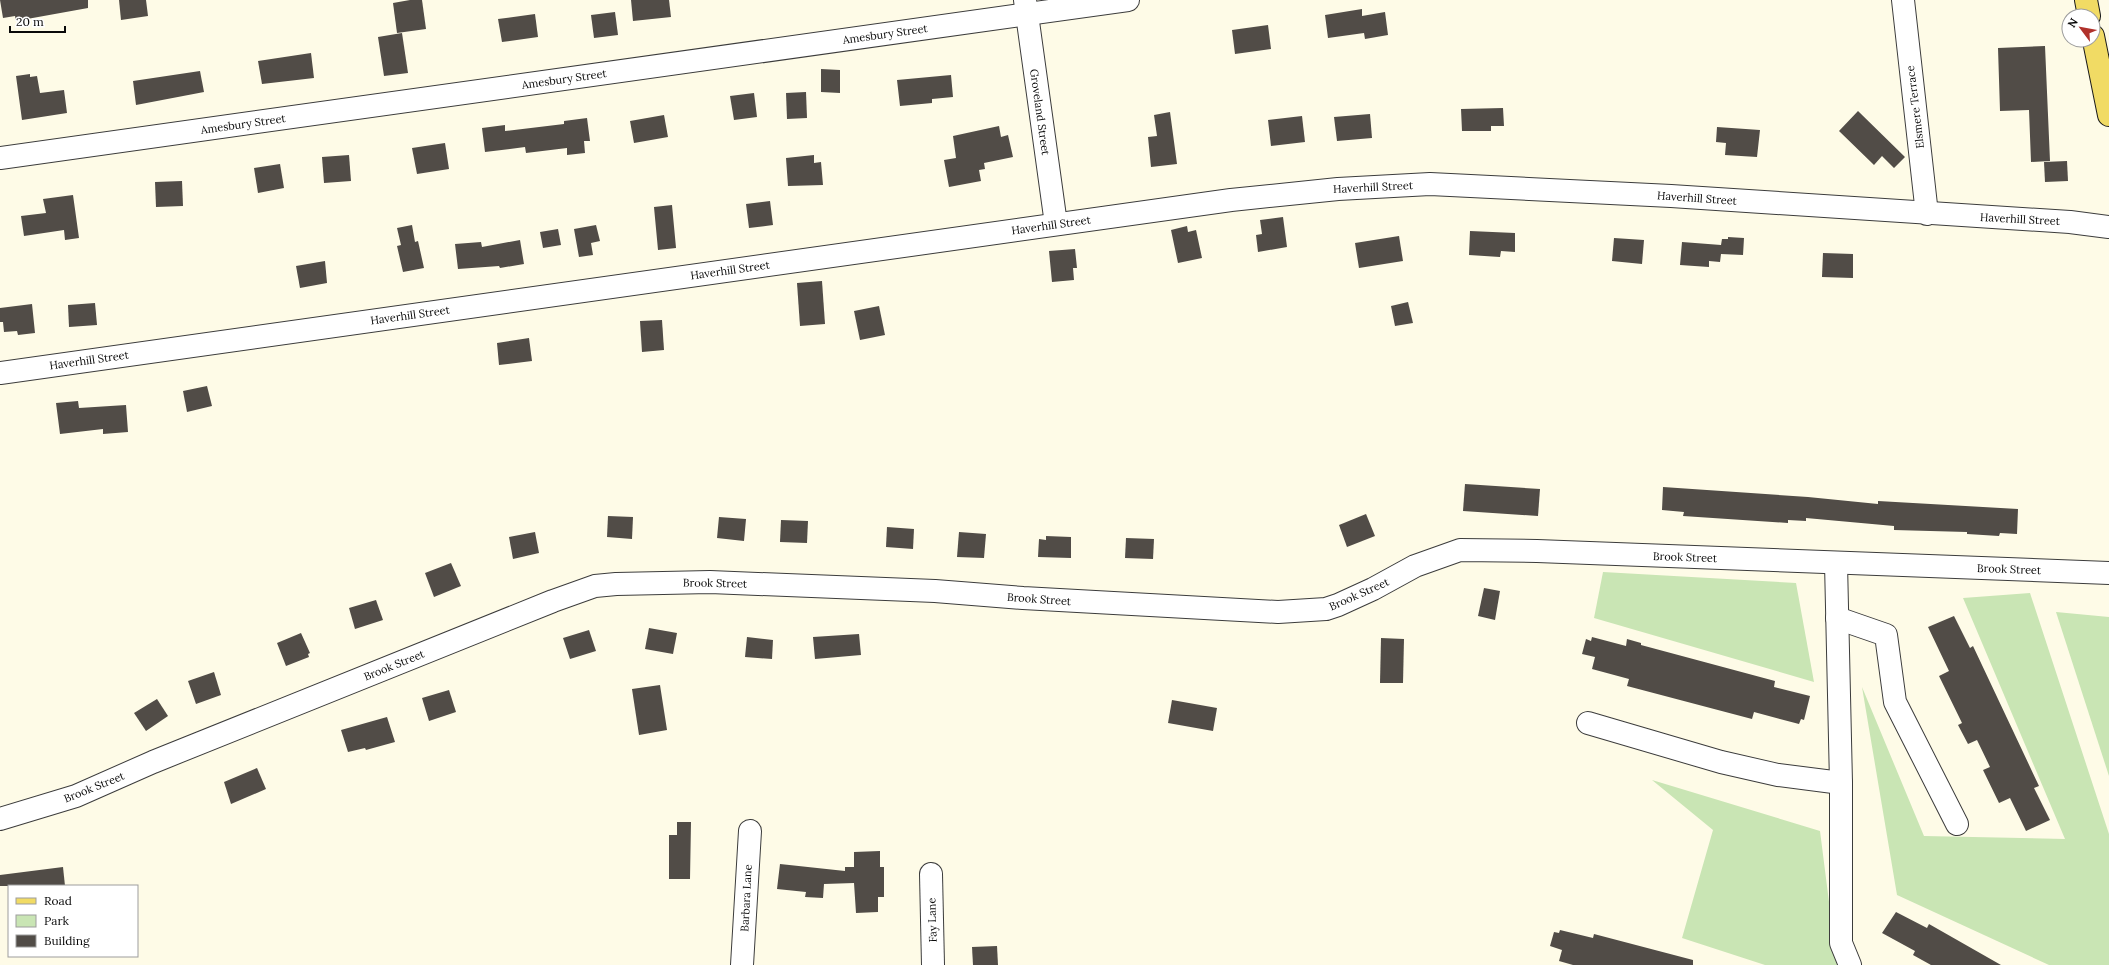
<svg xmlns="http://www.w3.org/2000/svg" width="2109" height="965" viewBox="0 0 2109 965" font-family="Lora,serif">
<rect width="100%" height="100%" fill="#fefbe7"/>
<g fill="#c9e5b4">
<polygon points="1603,572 1796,583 1814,682 1594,618"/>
<polygon points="2030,593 2109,834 2109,965 2049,965 1897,895 1862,687 1924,836 2065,839 1963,598"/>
<polygon points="2056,612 2109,617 2109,776"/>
<polygon points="1652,780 1820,831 1837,965 1765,965 1682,938 1713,830"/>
</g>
<g fill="#514c47">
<polygon points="0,0 88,0 88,8 16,21 15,16 3,18"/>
<polygon points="119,0 146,0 148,16 121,20"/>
<polygon points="410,0 422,0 426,29 397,33 393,3"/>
<polygon points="631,0 669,0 671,17 633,21"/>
<polygon points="1362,9 1362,16 1385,12 1388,35 1365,39 1364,33 1328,38 1325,15"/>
<polygon points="615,12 618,35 594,38 591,15"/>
<polygon points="535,14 538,37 502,42 498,19"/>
<polygon points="1268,25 1271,49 1235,54 1232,30"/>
<polygon points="402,33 408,73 384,76 378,37"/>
<polygon points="2045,46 2050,161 2031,162 2029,110 2000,111 1998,48"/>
<polygon points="311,53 314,78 262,84 258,61"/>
<polygon points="821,69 840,70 840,93 821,92"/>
<polygon points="200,71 204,92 136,105 133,81"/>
<polygon points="30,74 30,77 37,76 40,93 64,90 67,113 22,120 16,76"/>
<polygon points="951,75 953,97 932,99 932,103 900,106 897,80"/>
<polygon points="806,92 807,118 787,119 786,93"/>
<polygon points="754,93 757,117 734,120 730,96"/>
<polygon points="1503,108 1504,126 1491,126 1491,131 1462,131 1461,109"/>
<polygon points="1858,111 1905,157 1894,168 1882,156 1874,165 1839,131"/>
<polygon points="1170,112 1177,164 1151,167 1148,137 1157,136 1154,115"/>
<polygon points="1370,114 1372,138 1337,141 1334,117"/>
<polygon points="664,115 668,137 634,143 630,121"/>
<polygon points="1302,116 1305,142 1271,146 1268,120"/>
<polygon points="587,118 590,141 584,141 585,153 567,155 567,148 526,153 525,147 485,152 482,128 505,125 505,131 564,124 564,121"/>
<polygon points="999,126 1001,137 1008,135 1013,157 984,163 985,169 979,170 981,181 949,187 944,160 956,158 953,136"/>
<polygon points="1717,127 1760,130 1757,157 1725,155 1726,143 1716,142"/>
<polygon points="445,143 449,169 417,174 412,148"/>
<polygon points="349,155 351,181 324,183 322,157"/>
<polygon points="814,155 814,163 821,162 823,185 788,186 786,158"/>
<polygon points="2067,161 2068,181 2045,182 2044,162"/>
<polygon points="280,164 284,188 258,193 254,168"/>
<polygon points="182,181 183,206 156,207 155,182"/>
<polygon points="73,195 79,238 65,240 64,230 24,236 21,216 46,213 43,199"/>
<polygon points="770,201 773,225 749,228 746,204"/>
<polygon points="672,205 676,248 658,250 654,207"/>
<polygon points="1283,217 1287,247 1258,252 1256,235 1262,234 1260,220"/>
<polygon points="412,225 415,242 418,241 424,268 403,272 397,246 401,245 397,228"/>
<polygon points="596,225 600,241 591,243 593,255 579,257 574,229"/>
<polygon points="1187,226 1188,232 1196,230 1202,258 1178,263 1171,230"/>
<polygon points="558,229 561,245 543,248 540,232"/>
<polygon points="1470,231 1515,233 1515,252 1501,251 1500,257 1469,255"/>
<polygon points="1399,236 1403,261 1359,268 1355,243"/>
<polygon points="1728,237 1744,238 1743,255 1721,254 1720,262 1709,261 1709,267 1680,265 1682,242 1721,245 1722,239 1728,239"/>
<polygon points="1614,238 1644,240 1642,264 1612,261"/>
<polygon points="520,240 524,264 500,268 499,266 458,269 455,244 481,242 482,247"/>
<polygon points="1075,249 1077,268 1073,268 1074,280 1052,282 1049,251"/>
<polygon points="1823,253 1853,254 1853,278 1822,277"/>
<polygon points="325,261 327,283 300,288 296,266"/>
<polygon points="822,281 825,324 800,326 797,283"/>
<polygon points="1408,302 1413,323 1395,326 1391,306"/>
<polygon points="95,303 97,325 69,327 68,305"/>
<polygon points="32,304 35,333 18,335 17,331 4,332 3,322 0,322 0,308"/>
<polygon points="879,306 885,335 860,340 854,311"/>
<polygon points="662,320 664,350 642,352 640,321"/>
<polygon points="529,338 532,361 499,365 497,343"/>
<polygon points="207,386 212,406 187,412 183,391"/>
<polygon points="78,401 79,408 126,405 128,432 103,434 103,429 60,434 56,403"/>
<polygon points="1465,484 1540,489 1538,516 1463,511"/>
<polygon points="1663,487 1808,497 1878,504 1878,501 2018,509 2017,534 2000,533 1999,536 1967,534 1967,532 1894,530 1894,526 1806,518 1806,521 1788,520 1788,523 1683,516 1684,512 1662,510"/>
<polygon points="1366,514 1375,536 1347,547 1339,525"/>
<polygon points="608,516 633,517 632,539 607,537"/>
<polygon points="719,517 746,519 744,541 717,538"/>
<polygon points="781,520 808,521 807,543 780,542"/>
<polygon points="887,527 914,529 913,549 886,547"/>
<polygon points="535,532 539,553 513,559 509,537"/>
<polygon points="959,532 986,534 984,558 957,557"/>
<polygon points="1046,536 1071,537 1071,558 1038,557 1039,539 1046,540"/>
<polygon points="1126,538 1154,539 1153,559 1125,558"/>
<polygon points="451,563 461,586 434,597 425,573"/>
<polygon points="1484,588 1500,591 1495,620 1478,616"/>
<polygon points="376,600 383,620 355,629 349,608"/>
<polygon points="1954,616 1970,648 1973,646 2039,786 2034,788 2050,820 2026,831 2010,798 1999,803 1983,770 1990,767 1977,740 1968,744 1958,725 1962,723 1939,676 1949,671 1928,627"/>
<polygon points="649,628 677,633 673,654 645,649"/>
<polygon points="589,630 596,651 570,659 563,638"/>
<polygon points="301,633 310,653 308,654 309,657 286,666 277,643"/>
<polygon points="859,634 861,655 815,659 813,637"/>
<polygon points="747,637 773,640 772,659 745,657"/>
<polygon points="1592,637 1626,646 1627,639 1641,643 1641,645 1775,681 1774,687 1810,696 1804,720 1801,719 1799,724 1754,712 1752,719 1627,686 1629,679 1592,669 1595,657 1582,654 1586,639 1591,641"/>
<polygon points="1381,638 1404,639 1403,683 1380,683"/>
<polygon points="214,672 221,695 196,704 188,681"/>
<polygon points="660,685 667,730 639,735 632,689"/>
<polygon points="449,690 456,712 429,721 422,698"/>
<polygon points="157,699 168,716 146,731 134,713"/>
<polygon points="1172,700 1217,708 1213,731 1168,723"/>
<polygon points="387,717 395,742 366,750 365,748 348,752 341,730"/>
<polygon points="257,768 266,789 231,804 224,782"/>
<polygon points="677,822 691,822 690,879 669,879 669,835 677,835"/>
<polygon points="880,851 880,867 884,867 884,897 878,897 878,912 856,913 854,883 824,884 823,898 805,897 806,892 777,889 780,864 845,871 845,867 854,867 854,852"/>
<polygon points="63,867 65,886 0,886 0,875"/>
<polygon points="1896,912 1927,928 1929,924 2001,965 1931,965 1913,955 1915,951 1882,933"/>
<polygon points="1560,930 1593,938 1594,934 1693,960 1693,965 1573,965 1559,961 1562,950 1550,946 1554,932 1559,933"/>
<polygon points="997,946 998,965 973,965 972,947"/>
</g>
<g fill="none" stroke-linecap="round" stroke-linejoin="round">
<g stroke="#3c3c3c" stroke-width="24">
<g id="minor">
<polyline points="1025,0 1056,224"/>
<polyline points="1903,0 1927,214"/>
<polyline points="0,158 1128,0"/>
<polyline points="0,373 1231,200 1338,189 1430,184 1671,196 2070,222 2109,227"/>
<polyline points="1836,563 1841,783 1841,943 1850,965"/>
<polyline points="1837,618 1886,635 1895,702 1957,824"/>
<polyline points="1588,723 1721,762 1778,775 1841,783"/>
<polyline points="0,819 76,796 153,762 553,601 595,586 616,584 710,582 935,591 1023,598 1278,612 1326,609 1338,605 1373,589 1415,566 1460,550 1537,551 2109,573"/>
<polyline points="931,874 933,965"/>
<polyline points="742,965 750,831"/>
</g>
</g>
<g stroke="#1a1a1a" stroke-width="24">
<g id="major">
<polyline points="2086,0 2089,16"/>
<polyline points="2093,36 2109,115"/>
</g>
</g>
<use href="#minor" stroke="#fff" stroke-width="22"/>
<use href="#major" stroke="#f1db64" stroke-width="22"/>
</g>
<g text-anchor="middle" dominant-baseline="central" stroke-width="4" stroke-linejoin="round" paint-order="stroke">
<g font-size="11" fill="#090909" stroke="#fff">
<text transform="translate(885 34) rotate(-8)">Amesbury Street</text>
<text transform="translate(564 79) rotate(-8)">Amesbury Street</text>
<text transform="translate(1915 107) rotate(-97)">Elsmere Terrace</text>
<text transform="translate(1040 112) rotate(82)">Groveland Street</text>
<text transform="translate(243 124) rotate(-8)">Amesbury Street</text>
<text transform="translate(1373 187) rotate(-3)">Haverhill Street</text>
<text transform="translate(1697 198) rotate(4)">Haverhill Street</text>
<text transform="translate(2020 219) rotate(3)">Haverhill Street</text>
<text transform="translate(1051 225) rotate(-8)">Haverhill Street</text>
<text transform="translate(730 270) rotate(-8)">Haverhill Street</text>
<text transform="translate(410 315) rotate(-8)">Haverhill Street</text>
<text transform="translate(89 360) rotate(-8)">Haverhill Street</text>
<text transform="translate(1685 557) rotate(2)">Brook Street</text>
<text transform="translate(2009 569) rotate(2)">Brook Street</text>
<text transform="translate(715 583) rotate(1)">Brook Street</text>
<text transform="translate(1359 594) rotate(-24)">Brook Street</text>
<text transform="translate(1039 599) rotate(4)">Brook Street</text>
<text transform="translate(394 665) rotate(-22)">Brook Street</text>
<text transform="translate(94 787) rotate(-22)">Brook Street</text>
<text transform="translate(746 898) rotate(-87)">Barbara Lane</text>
<text transform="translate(932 920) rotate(-92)">Fay Lane</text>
</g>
</g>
<rect x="8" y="885" width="130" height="72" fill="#ffffff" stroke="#9d9d9d"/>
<rect x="16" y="898" width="20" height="6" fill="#f1db64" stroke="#9d9d9d"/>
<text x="44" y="905" font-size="12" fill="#090909">Road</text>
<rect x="16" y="915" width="20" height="12" fill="#c9e5b4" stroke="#9d9d9d"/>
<text x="44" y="925" font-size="12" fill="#090909">Park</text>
<rect x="16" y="935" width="20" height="12" fill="#514c47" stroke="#9d9d9d"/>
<text x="44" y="945" font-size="12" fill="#090909">Building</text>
<g transform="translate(2081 28) rotate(302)"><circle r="19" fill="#ffffff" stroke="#9d9d9d"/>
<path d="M0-3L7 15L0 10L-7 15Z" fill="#b0312b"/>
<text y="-6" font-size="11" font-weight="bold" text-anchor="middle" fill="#090909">N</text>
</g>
<path d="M10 26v6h55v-6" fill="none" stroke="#090909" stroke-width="2"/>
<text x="16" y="26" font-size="12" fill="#090909" stroke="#ffffff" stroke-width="3" paint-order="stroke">20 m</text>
</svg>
